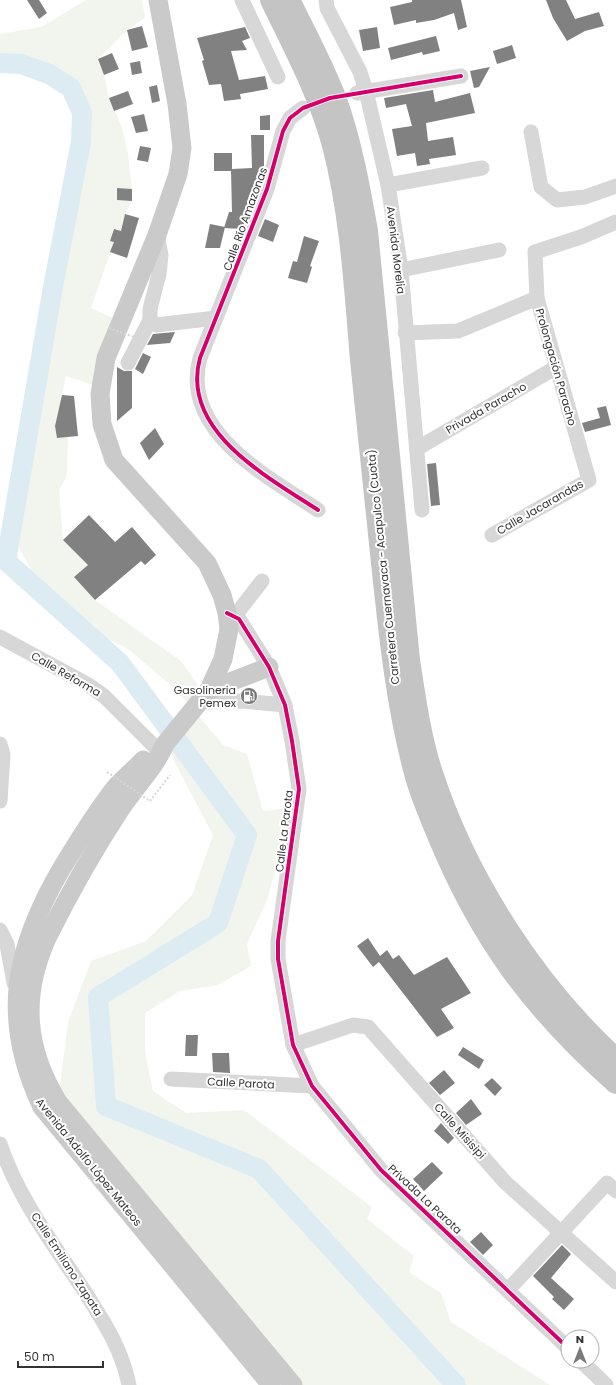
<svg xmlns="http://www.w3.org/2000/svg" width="616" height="1385" viewBox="0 0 616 1385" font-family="Poppins,sans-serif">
<rect width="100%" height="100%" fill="#fff"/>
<polygon fill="#f1f5ed" points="86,0 142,0 145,18 127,30 98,59 104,75 109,98 122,127 128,154 132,189 117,188 117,200 132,201 125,214 121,231 113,229 110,240 114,242 91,308 115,319 93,385 66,376 55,426 57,438 68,437 67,475 59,491 63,539 88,565 74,577 95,600 181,661 198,685 188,703 223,745 247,754 263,811 287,808 282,846 267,900 247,944 251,966 218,985 180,991 145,1013 145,1052 153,1091 186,1113 244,1110 372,1207 367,1219 414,1256 409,1272 441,1293 451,1322 550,1385 294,1385 58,1102 68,1022 91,961 146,941 192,895 213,835 165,744 187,703 173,687 128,649 80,625 40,585 14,539 12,493 57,305 66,249 85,152 84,127 76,104 69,90 57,75 39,67 11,62 0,62 0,34 41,27"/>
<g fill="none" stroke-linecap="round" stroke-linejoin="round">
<polyline stroke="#ddebf3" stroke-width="20" points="0,63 21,64 49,74 71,88 82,113 81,142 53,287 6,561 120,663 247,835 218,923 98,997 106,1106 259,1169 456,1385"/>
</g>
<g fill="#818181">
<polygon points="27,0 39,0 47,13 39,19"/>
<polygon points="412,0 461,0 467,27 458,30 454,13 434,20 416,23 416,20 394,25 390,7 412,2"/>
<polygon points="546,0 566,0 575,19 599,12 604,26 585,31 567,41 553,18"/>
<polygon points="142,26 148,47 132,51 127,30"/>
<polygon points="245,27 250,38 242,41 247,50 231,51 239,80 265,76 268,89 240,94 241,99 224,101 221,84 209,85 202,61 204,60 197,38"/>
<polygon points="377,27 380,48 363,51 359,30"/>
<polygon points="436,36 440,51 423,55 422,52 391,60 388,48"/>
<polygon points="512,45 516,58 497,64 493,51"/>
<polygon points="112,53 119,69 104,75 98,59"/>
<polygon points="140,61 142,73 132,75 130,63"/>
<polygon points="490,67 479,87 474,88 470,71"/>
<polygon points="157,85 160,101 152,103 149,87"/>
<polygon points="433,90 435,102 470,93 475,113 426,123 428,141 453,137 456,155 429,159 430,164 417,166 415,153 397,156 392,129 412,126 406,104 386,108 384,98"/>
<polygon points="128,91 133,104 114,111 109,98"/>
<polygon points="144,114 148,131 136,133 131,117"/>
<polygon points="270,115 270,130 260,130 260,116"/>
<polygon points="251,135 264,135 264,166 258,186 242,229 224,228 229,212 232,212 231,171 214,171 214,153 232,153 232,169 252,168"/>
<polygon points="140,146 151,148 148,162 137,160"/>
<polygon points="117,188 132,189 132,201 117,200"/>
<polygon points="125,214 139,218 127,258 110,252 114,242 110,241 114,229 121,231"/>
<polygon points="265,219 279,225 273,242 258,236"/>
<polygon points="210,224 225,227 220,248 205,248"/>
<polygon points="304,236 319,241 310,266 312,267 307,283 288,278 293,261 297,262"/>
<polygon points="175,332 170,343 147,345 153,334"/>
<polygon points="143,353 151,357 143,374 135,369"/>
<polygon points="117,367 124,371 132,371 132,408 117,421"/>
<polygon points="62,395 74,396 78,436 57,438 55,426"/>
<polygon points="606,406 611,425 585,432 582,423 600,418 597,408"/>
<polygon points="155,428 164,444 149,460 140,443"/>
<polygon points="436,463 440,505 431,506 427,464"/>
<polygon points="89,515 115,542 132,527 156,555 145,565 141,561 95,600 74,577 88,565 63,540"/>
<polygon points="368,938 380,956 387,950 393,959 399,955 414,975 447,957 471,993 441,1009 454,1028 437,1037 379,962 373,967 357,946"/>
<polygon points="186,1035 198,1035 197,1056 185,1056"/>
<polygon points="463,1047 484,1060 479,1069 458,1055"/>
<polygon points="212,1053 229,1053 230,1073 213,1072"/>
<polygon points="444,1070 455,1083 440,1095 429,1083"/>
<polygon points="492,1078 502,1088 495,1096 484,1085"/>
<polygon points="471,1099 482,1114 466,1125 456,1113"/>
<polygon points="441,1123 454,1138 448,1144 434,1131"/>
<polygon points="432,1162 443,1173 424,1191 413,1179"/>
<polygon points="481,1232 493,1245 483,1255 470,1242"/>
<polygon points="562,1245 571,1254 551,1278 574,1299 564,1310 552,1299 554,1297 533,1276"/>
</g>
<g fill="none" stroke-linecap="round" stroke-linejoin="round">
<polyline stroke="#d6d6d6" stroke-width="2" stroke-dasharray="2 2" stroke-linecap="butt" points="150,801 170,775"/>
<g stroke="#d7d7d7" stroke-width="15">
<polyline points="242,0 278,77"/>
<polyline points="326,0 327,8 360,72 366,91 388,185 401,270 422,510"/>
<polyline points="357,93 461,76"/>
<path d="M303 108 290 118 283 131 267 189 200 358C180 431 268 477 318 510"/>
<polyline points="531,132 541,187 557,200 585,197 616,186"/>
<polyline points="388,185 482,168"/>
<polyline points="401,270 499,250"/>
<polyline points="150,320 156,325 216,318"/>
<polyline points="405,333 458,331 537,298"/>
<polyline points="128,363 150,320 150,309 159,274 161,255 157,235"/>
<polyline points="418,448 555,368"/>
<polyline points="492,535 589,480 537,298 535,252 581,237 616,222"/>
<polyline points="227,613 239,619 269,667 285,705 292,741 299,789 278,941 278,959 293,1045 312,1086 381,1170 568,1348"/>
<polyline points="234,617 262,581"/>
<polyline points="0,637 87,684 104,696 161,753"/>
<polyline points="200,702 242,701 285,705"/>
<polyline points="0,744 3,755 0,801"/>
<polyline points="0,930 7,944 14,983"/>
<polyline points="293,1045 353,1025 368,1027 505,1182 616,1282"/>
<polyline points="171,1079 312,1086"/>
<path d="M0 1144C18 1198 54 1245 85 1292 105 1324 121 1347 129 1385"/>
<polyline points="508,1290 607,1183 616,1191"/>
<polyline points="581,1361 606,1385"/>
</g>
<g stroke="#cacaca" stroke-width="19">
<path d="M158 0 177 104 182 148 178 174 157 235 106 358 100 394 102 424 114 460 207 563 222 595 227 613 229 629 223 659 209 690 165 744C155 768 134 788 120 810 93 851 69 894 47 938 21 996 25 1048 58 1102L293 1385"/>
<polyline points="209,690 269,667"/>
<path d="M143 760C134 770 124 778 115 788 96 812 79 840 63 866 14 949 0 1018 42 1107L271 1385"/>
</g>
<g stroke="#c4c4c4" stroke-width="22">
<path d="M271 0C294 47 319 94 333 145 351 215 355 288 361 360 368 434 376 508 384 582 391 646 398 710 415 773 420 793 429 813 437 833 480 938 532 1008 616 1083"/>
<path d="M289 0C305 32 322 64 335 97 351 141 359 186 367 231L409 660C415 698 420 737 432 773 466 878 535 985 616 1059"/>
</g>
<g stroke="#d6d6d6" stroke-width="2" stroke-dasharray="2 2" stroke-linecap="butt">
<polyline points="109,328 134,337"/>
<polyline points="107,772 150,801"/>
</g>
<g stroke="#fff" stroke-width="6">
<g id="cycleway">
<path d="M318 510C268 477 180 431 200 358L267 189 283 131 290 118 303 108 330 98 461 76"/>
<polyline points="227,613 239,619 269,667 285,705 292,741 299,789 278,941 278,959 293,1045 312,1086 381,1170 568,1348"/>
</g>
</g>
<use href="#cycleway" stroke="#d6006c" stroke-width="4"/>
</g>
<defs>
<g id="fuel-disc" transform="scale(0.9)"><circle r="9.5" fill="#7a7a7a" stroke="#fff"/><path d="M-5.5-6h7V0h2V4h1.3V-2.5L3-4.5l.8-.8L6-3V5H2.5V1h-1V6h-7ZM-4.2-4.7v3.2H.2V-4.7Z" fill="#fff"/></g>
</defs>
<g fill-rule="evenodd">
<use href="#fuel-disc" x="249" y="696"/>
</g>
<g text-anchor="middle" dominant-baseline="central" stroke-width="4" stroke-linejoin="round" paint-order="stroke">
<g font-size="11" fill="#333" stroke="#fff">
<text transform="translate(245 219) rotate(-70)">Calle Río Amazonas</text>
<text transform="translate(396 250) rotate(83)">Avenida Morelia</text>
<text transform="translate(556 367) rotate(74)">Prolongación Paracho</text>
<text transform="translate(486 408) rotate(-30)">Privada Paracho</text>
<text transform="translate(540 507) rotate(-30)">Calle Jacarandas</text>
<text transform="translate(383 567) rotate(-96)">Carretera Cuernavaca - Acapulco (Cuota)</text>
<text transform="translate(66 674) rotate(30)">Calle Reforma</text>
<text transform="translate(284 831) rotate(-83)">Calle La Parota</text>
<text transform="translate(241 1083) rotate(3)">Calle Parota</text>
<text transform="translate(460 1131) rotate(48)">Calle Misisipi</text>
<text transform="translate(89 1162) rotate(51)">Avenida Adolfo López Mateos</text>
<text transform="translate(425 1199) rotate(43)">Privada La Parota</text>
<text transform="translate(67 1264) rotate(57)">Calle Emiliano Zapata</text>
</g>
<g font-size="11" fill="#333" stroke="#fff" text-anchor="end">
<text x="236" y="690">Gasolineria<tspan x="236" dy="13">Pemex</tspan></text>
</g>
</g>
<g transform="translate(580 1349)"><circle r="19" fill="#ffffff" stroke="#adadad"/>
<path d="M0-3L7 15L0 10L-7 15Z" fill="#7a7a7a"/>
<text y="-6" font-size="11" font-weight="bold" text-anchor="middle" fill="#333333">N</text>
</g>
<path d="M18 1361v6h85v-6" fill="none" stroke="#333333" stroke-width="2"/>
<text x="24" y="1361" font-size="12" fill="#333333" stroke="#ffffff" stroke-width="3" paint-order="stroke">50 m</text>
</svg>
